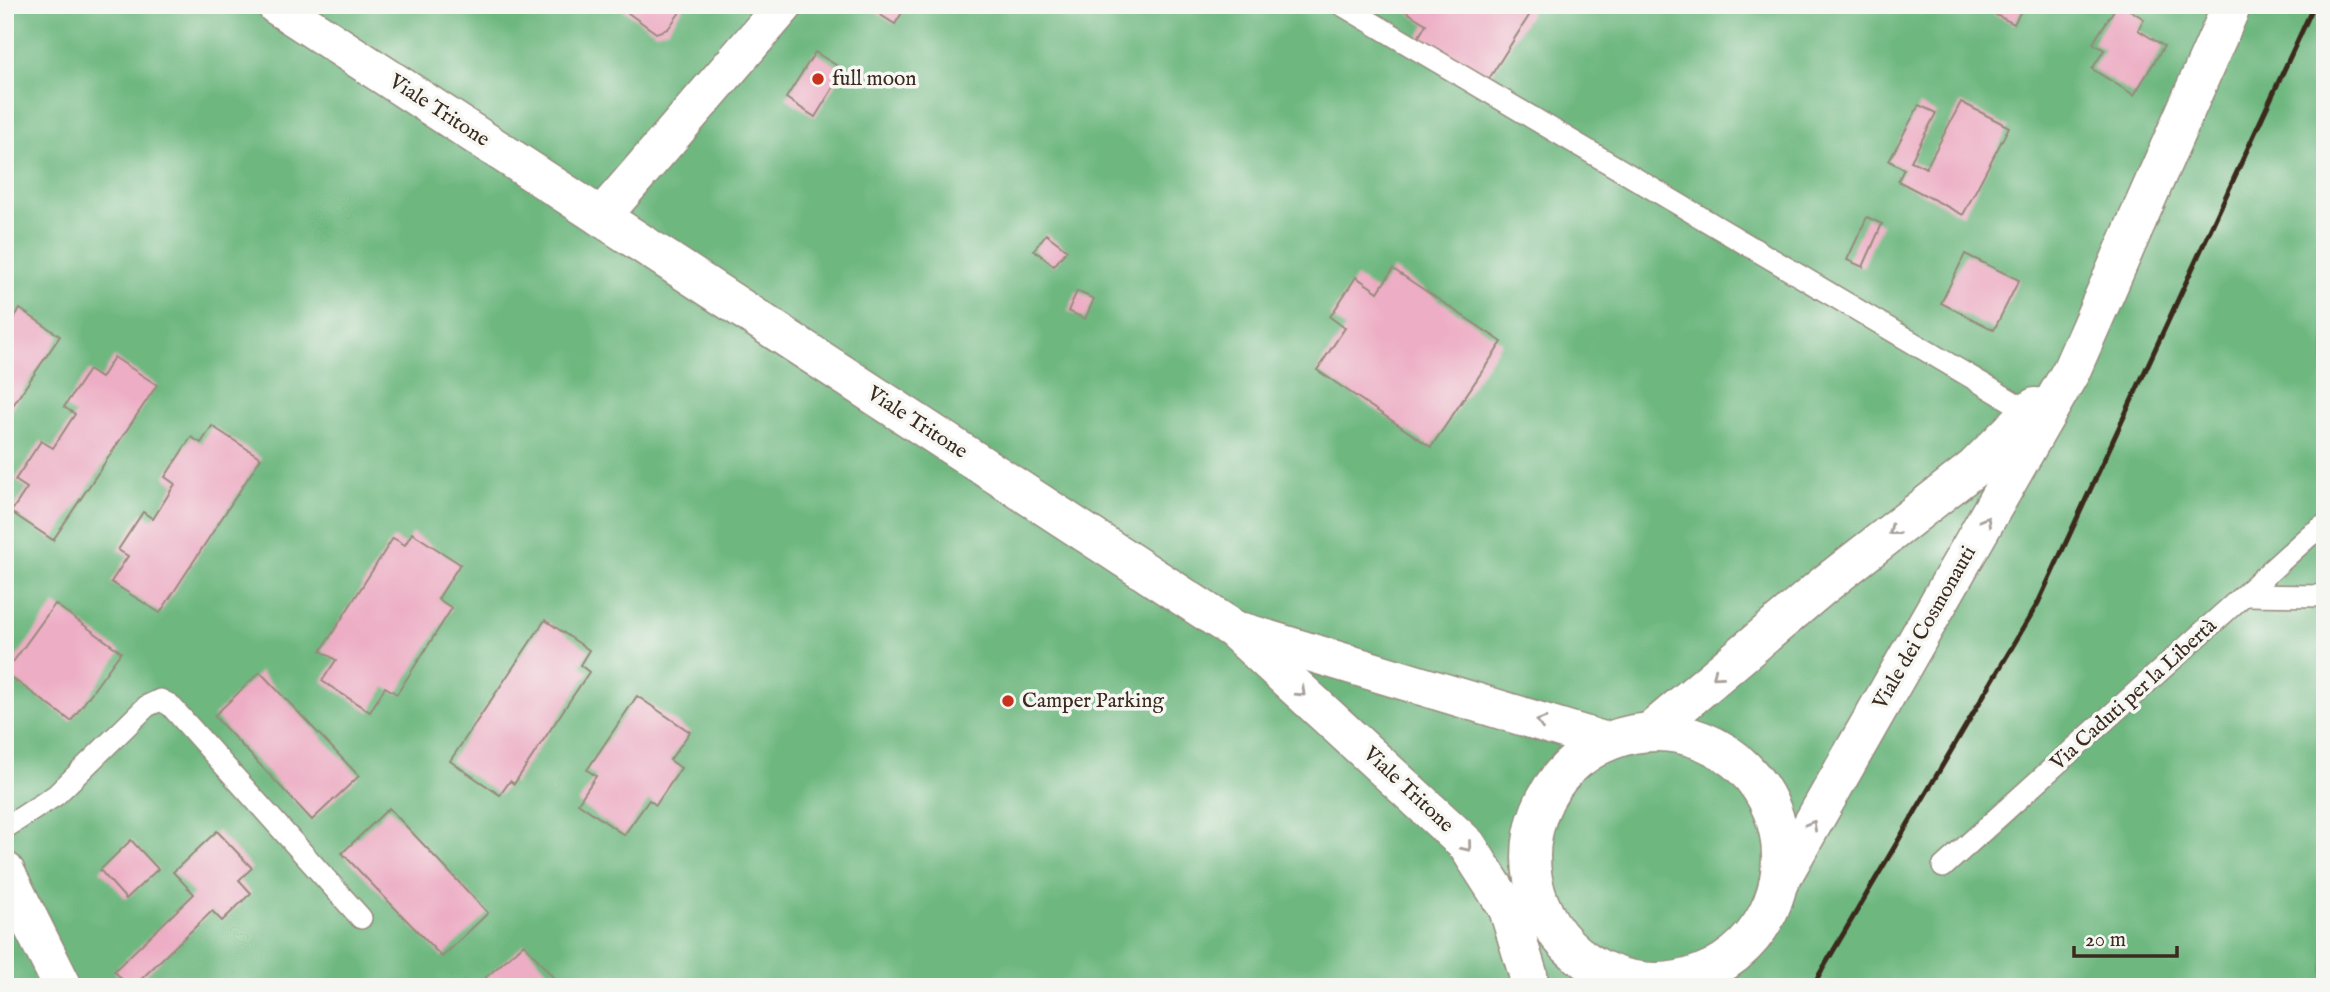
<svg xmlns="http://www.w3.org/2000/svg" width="2330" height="992" viewBox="0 0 2330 992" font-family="'IM FELL English',serif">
<rect width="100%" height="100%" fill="#f6f6f2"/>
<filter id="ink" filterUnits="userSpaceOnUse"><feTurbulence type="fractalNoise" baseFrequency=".0143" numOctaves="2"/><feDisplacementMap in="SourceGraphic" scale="14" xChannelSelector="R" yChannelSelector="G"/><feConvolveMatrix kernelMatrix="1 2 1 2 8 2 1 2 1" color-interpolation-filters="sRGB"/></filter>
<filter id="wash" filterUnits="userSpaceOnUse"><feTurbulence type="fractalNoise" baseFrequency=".00686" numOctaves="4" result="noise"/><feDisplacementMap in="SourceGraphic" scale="28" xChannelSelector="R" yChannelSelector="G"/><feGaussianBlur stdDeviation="1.57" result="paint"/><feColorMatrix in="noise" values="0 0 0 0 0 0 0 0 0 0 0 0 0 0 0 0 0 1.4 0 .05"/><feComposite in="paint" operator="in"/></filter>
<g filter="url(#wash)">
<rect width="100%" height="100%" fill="#f0ecda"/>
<rect fill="#6eb880" stroke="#54714f" stroke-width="2" x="5" y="5" width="2320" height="982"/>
<g id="blocks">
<g fill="#edadc4">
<polygon points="617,5 685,5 668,29 656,33"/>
<polygon points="873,5 907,5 895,24 871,9"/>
<polygon points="1395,5 1524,5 1532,11 1487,82 1417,40 1426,24"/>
<polygon points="1998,5 2024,5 2014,24 1994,14"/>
<polygon points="2117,5 2122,5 2144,19 2138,30 2164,46 2134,95 2092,69 2104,50 2093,43"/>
<polygon points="815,52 844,70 815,117 786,98"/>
<polygon points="1961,102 2009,127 1963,215 1898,181 1904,169 1889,161 1919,105 1936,113 1911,161 1926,168"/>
<polygon points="1867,217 1882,224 1863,267 1847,260"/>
<polygon points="1046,234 1067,250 1054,266 1034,250"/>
<polygon points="1965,254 2019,280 1994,330 1941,303"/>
<polygon points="1393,269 1502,342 1431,447 1317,370 1345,328 1330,317 1356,277 1378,292"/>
<polygon points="1077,291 1094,299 1085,319 1068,311"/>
<polygon points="20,309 60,336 5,417 5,331"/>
<polygon points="114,357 157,385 53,540 11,512 27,488 15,480 41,441 53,448 75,414 64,407 89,370 101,378"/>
<polygon points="212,426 261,458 160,613 111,582 128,556 118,550 143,512 153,519 175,484 165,477 191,437 201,443"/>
<polygon points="412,533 460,564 438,599 452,608 397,694 385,687 370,712 322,681 336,660 321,651 393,538 405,545"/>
<polygon points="55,604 121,652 71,721 5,673"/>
<polygon points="545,620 589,650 580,665 589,672 514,784 510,781 500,795 450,761"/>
<polygon points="260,672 359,776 312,820 214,716"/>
<polygon points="637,696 690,732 670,760 681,768 656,805 649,800 624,835 578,803 596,776 587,770"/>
<polygon points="389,808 488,913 442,957 342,853"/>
<polygon points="217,831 252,868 239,880 251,893 222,921 212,911 133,987 129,987 114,971 194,894 173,872"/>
<polygon points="131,840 158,869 126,899 100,870"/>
<polygon points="524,944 560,985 475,987"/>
</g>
</g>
</g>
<g filter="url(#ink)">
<use href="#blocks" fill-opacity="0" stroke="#968b7c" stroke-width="2"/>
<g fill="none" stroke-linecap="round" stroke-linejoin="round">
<g stroke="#968b7c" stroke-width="24">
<g id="service">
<polyline points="1342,5 2030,412"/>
<polyline points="2245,595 2325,596"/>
<polyline points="5,828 56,795 147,706 160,700 170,705 361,918"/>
<polyline points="1943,867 2309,536 2325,525"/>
</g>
</g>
<g stroke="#968b7c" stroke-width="41">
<g id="minor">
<polyline points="601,217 784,5"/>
<polyline points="1650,732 1823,586 1974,468 2035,407"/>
<polyline points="5,871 63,987"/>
<polyline points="1778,884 2071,371 2232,5"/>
</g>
</g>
<g stroke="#968b7c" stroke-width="41">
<g id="tertiary">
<polyline points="276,5 1233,629 1467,845 1508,909 1528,974 1529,987"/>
<polyline points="1243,632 1607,742"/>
<circle cx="1656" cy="857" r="125"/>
</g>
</g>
<use href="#service" stroke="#fff" stroke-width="21"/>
<use href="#minor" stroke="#fff" stroke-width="38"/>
<use href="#tertiary" stroke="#fff" stroke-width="38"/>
<polyline stroke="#3b2a1e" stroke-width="5" points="1812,987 2038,603 2314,5"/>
</g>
<defs><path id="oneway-chevron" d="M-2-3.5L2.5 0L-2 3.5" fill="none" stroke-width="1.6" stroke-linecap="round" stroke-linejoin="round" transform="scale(1.75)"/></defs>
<g stroke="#a79f9a">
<use href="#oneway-chevron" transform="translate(1986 521) rotate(-60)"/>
<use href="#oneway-chevron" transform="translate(1893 531) rotate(142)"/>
<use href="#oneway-chevron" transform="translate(1717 675) rotate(140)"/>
<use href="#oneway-chevron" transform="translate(1301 692) rotate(43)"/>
<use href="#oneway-chevron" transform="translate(1541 722) rotate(-163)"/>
<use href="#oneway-chevron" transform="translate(1812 825) rotate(-60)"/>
<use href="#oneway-chevron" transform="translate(1467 847) rotate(51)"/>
</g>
</g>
<g fill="#c8321e" stroke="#f6f6f2" stroke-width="2.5">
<circle cx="818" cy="79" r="7"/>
<circle cx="1008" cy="701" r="7"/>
</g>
<g text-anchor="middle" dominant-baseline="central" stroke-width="7" stroke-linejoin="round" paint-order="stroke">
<g font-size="21" fill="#3b2a1e" stroke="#f6f6f2" text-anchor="start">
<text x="832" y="79">full moon</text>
<text x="1022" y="701">Camper Parking</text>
</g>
<g font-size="21" fill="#3b2a1e" stroke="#f6f6f2">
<text transform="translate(439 111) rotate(33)">Viale Tritone</text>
<text transform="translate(917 423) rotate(33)">Viale Tritone</text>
<text transform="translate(1925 628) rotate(-60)">Viale dei Cosmonauti</text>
<text transform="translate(2134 695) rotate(-42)">Via Caduti per la Libertà</text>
<text transform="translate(1408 790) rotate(43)">Viale Tritone</text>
</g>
</g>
<rect width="2330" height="992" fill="none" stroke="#f6f6f2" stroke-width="28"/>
<path d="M2074 946v10h103v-10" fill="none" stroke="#3b2a1e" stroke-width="3.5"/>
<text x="2085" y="946" font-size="21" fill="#3b2a1e" stroke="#f6f6f2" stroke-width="5" paint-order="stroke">20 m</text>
</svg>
